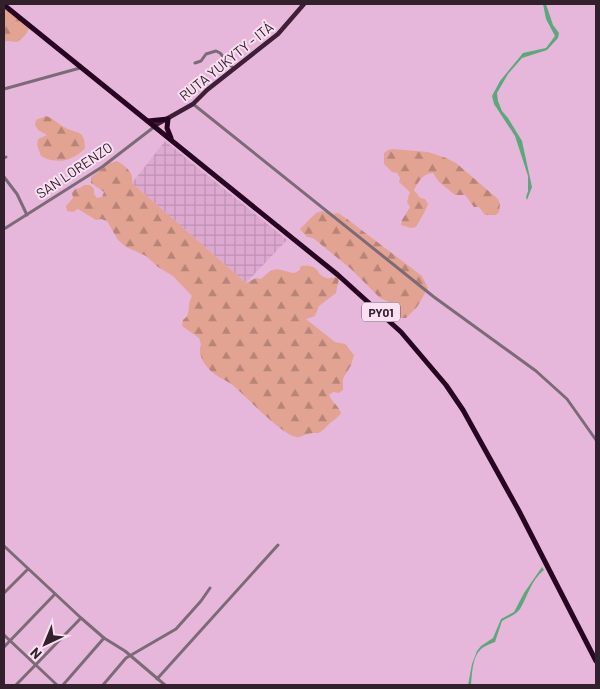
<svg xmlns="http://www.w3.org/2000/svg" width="600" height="689" viewBox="0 0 600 689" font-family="Barlow,sans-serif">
<defs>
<pattern id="industrial-grid" width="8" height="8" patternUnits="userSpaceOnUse" patternTransform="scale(1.25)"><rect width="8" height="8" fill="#dea9d1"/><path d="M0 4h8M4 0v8" fill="none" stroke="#bf91b4"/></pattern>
<pattern id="forest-firs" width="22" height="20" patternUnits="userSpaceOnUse" patternTransform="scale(1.25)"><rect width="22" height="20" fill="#e2a392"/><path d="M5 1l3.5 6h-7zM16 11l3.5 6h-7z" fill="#b88478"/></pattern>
</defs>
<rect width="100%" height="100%" fill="#e7b7db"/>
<polygon fill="url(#industrial-grid)" points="165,141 287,240 246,283 132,183"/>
<g fill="url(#forest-firs)">
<path d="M4 4 29 22C31 30 24 38 17 42L7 41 4 42Z"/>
<path d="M46 116C53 118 57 123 64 127 76 134 85 129 85 148 73 161 57 165 41 156L37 145 38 139 47 135 38 130 35 125 36 120Z"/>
<path d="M393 149 428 152 446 158 456 163 498 199 500 204 499 212 496 215H485L479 207H474C470 203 469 199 465 195H455L439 182 433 173C422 174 419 181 414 190L420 198 425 199 428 204 424 213 416 227 411 228 401 225 402 220 410 207 407 202 410 192 399 182 400 178 397 173 392 172 384 164V153L388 150Z"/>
<path d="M117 161C126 166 134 173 132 183L246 283 256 278 261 279C277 264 276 270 294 273L299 271 301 266C322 264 314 275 327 278 331 279 334 276 339 278L336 293 319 306 315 316 306 319 335 342 345 344 354 355 351 365 343 379V390L339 393 333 392 329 395C332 402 338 405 341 413 338 418 332 421 327 426 317 437 319 431 307 434 303 435 301 438 296 437 282 434 248 399 236 388 228 380 215 377 208 368 202 362 198 352 201 344L199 338 182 326 183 320C192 314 186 307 192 296L173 276 158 267 146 256 126 247 118 240 107 221 101 219 96 220 78 209 73 212 67 211 66 206 73 198 72 193 75 189 80 188 84 185H90L94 189V194L97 198 102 197 104 192 91 183V177L110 163Z"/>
<polygon points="322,211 332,214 338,213 347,219 422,276 428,288 417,307 406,318 401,318 391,303 380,298 351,269 313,238 307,237 300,229 316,213"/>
</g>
<g fill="#5aa97a">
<polygon points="543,4 546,4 553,25 559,33 558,38 547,50 522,58 508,74 497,93 498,101 502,111 508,118 522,141 532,187 527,200 526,197 528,191 528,176 515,136 494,104 492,96 500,81 523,53 546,48 555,36 546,19"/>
<path d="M542 567 544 570C531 580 528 596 520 609 516 615 508 617 502 621L495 642C490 644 484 646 480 650 472 658 472 675 471 685H468L472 664 477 651 481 646 493 638 501 619 514 612 524 593Z"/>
</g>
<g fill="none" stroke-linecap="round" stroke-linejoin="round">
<g stroke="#7d6a78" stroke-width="3">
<polyline points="195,63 201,61 206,54 216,51 220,53 234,69"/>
<polyline points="4,89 80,68"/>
<polyline points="193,104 434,297 536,371 567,399 596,440"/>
<polyline points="4,158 6,157"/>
<polyline points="4,177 17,194 27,215"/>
<polyline points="4,229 102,167 154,127"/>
<polyline points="4,546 81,618 104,638 125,651 165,685"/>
<polyline points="4,593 28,569"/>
<polyline points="4,635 57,685"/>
<polyline points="4,647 55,594"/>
<polyline points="157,679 278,545"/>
<polyline points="16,685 81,618"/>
<polyline points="63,685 104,638"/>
<polyline points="103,685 126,658 176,629 201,601 210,588"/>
</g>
<polyline stroke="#3e1f37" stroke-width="4.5" points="154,126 193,104 207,90 278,34 304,4"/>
<g stroke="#270521" stroke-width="5">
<polyline points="4,5 338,275 401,332 446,385 463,410 519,511 596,661"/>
<polyline points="148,121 168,119 167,128 171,138"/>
</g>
</g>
<g text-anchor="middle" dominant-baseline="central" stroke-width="4" stroke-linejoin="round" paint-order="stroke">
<rect fill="#f9e1f2" stroke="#6e5a68" stroke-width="1" x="362" y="302.5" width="38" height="19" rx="4"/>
<g font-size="12" font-weight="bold" fill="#32202d">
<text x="381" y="312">PY01</text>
</g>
<g font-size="14" fill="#32202d" stroke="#f9e1f2">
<text transform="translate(226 61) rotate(-39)">RUTA YUKYTY - ITÁ</text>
<text transform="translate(74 170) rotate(-34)">SAN LORENZO</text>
</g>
</g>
<rect width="600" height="689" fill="none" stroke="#32202d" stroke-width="10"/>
<g transform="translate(45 644) rotate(224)" stroke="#f9e1f2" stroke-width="4" paint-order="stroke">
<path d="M0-4L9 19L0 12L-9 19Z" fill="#32202d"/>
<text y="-8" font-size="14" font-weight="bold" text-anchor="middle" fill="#32202d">N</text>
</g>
</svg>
